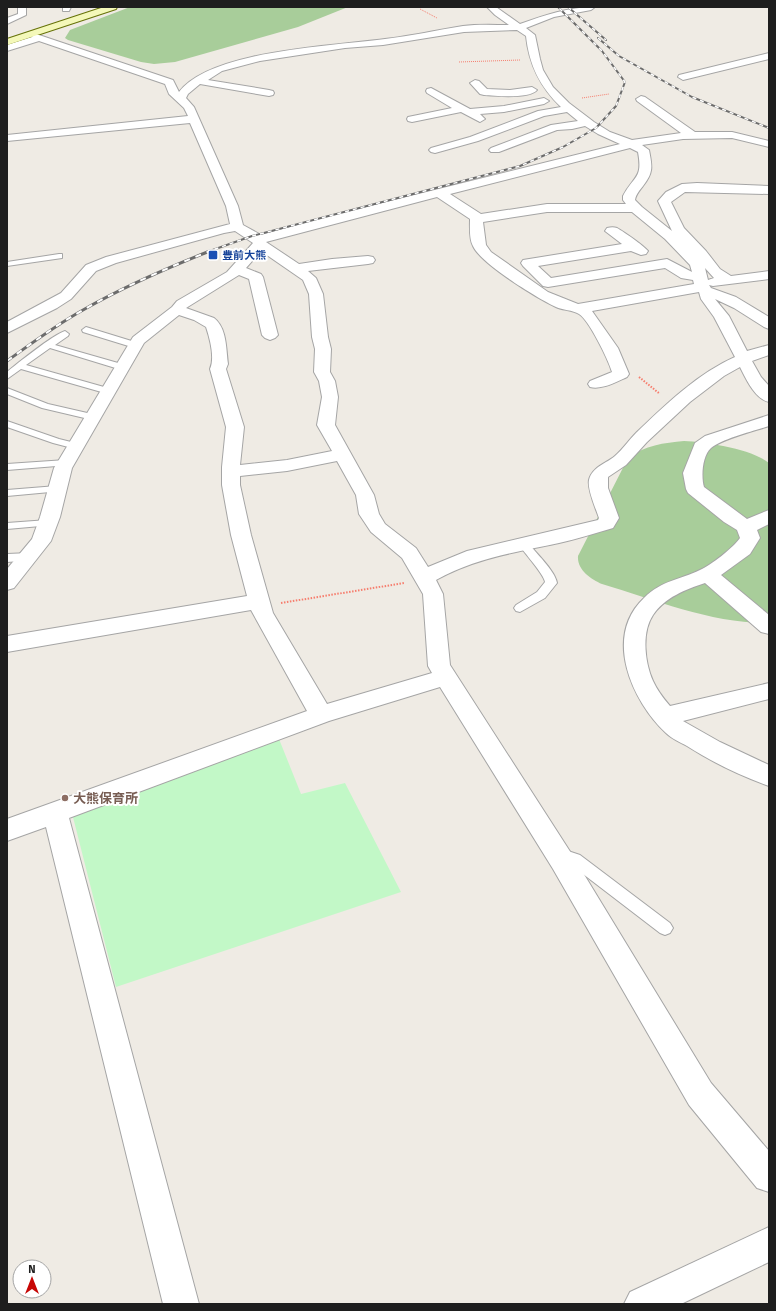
<svg xmlns="http://www.w3.org/2000/svg" width="776" height="1311" viewBox="0 0 776 1311" font-family="'Fira Sans','Noto Sans JP',sans-serif">
<rect width="100%" height="100%" fill="#efebe4"/>
<g fill="#a8cd9a">
<polygon points="130,7 348,7 298,27 175,62 154,64 141,62 68,40 65,38 70,30"/>
<path d="M684 441C707 442 752 449 769 463V623C714 624 655 600 602 584 591 579 577 570 578 556L628 458C645 445 664 443 684 441Z"/>
</g>
<polygon fill="#c2f8c7" points="279,739 301,794 345,783 401,892 116,987 73,817"/>
<g fill="none" stroke-linecap="round" stroke-linejoin="round">
<g stroke="#a5a5a5" stroke-width="2">
<g id="lane">
<polygon points="59,254 62,254 62,258 7,266 7,262"/>
<polygon points="86,327 138,343 139,345 135,348 83,332 82,330"/>
<path d="M65 331 69 334 68 336 55 345 125 365 126 367 122 370 50 348 26 365 111 389 113 391 111 393H105L21 369 7 379V372C18 363 53 335 65 331Z"/>
<polygon points="7,388 48,404 96,415 98,417 93,420 42,408 7,394"/>
<polygon points="7,421 59,439 79,444 81,446 76,449 53,443 7,427"/>
<polygon points="66,460 71,463 69,465 7,470 7,464"/>
<polygon points="57,486 62,489 61,491 7,496 7,490"/>
<polygon points="48,520 53,523 52,525 7,529 7,523"/>
<path d="M523 540 527 541C535 553 555 570 557 583L545 598 520 612 516 611 514 608 516 605 537 592 545 582C544 574 524 553 518 543L519 541Z"/>
<polygon points="30,553 34,554 35,557 34,560 7,562 7,554"/>
<polygon points="559,848 580,855 670,923 673,928 670,933 665,935 660,933 570,864 554,858 552,854 554,850"/>
</g>
</g>
<g stroke="#a5a5a5" stroke-width="2">
<g id="street">
<polygon points="18,7 26,7 26,15 7,24 7,18 18,14"/>
<polygon points="63,7 71,7 69,11 63,11"/>
<path d="M487 7H496L520 24C545 15 568 7 595 7L591 10 554 17 526 28 535 35 540 59 543 70 553 87 569 103 594 122 610 132 632 140 681 133 637 101 636 99 641 96 645 97 695 132H732L769 141V147L732 138 683 139 642 145 649 150C652 166 654 172 643 186 640 190 636 194 635 200L642 207 672 231 658 201 666 192 682 184 697 183 769 186V194L685 192 671 202 684 228 706 251 720 269 731 276 769 271V279L713 286 709 285 711 288 736 297 769 317V329L764 327 734 308 715 299 729 316 747 351 769 345V355L752 361 761 377 769 386V402C755 399 746 379 740 367L724 376 690 402 647 442 626 465 608 477V488L619 518 613 528C595 533 577 539 559 543 517 552 475 558 436 580L443 594 450 665 571 853 711 1083 769 1151V1192L757 1188 689 1105 553 869 440 687 329 721 69 818 199 1304H163L46 827 7 841V819L307 711 251 610 7 652V636L247 596 231 535 222 485V467L226 427 210 369C215 358 210 339 206 327L194 320 179 315 144 343 72 468 60 517 51 541 14 588 7 590V569L32 539 40 517 54 468 133 337 172 307 177 301 227 272 253 243 235 231 224 233 116 263 96 271 71 299 57 308 7 333V322L61 293 86 265 106 257 230 224 226 206 190 123 7 141V135L188 116 184 108 169 94 165 84 39 41 7 51V45L32 37 33 35H39L173 80 179 92C211 50 334 46 385 39 411 36 437 30 463 26 478 24 494 25 509 25L495 15ZM517 30 526 36C529 65 540 87 561 107L538 111 470 137 431 148 429 150 431 152 435 153 478 141 544 116 567 112 578 121 551 125 491 148 489 150 491 152H499L557 130 572 129 585 126 598 134 620 144 326 217 261 235 243 225 238 206 194 107 186 98 188 94 200 84 269 96 273 95 274 93 273 91 269 90 208 80 222 71 260 61 345 48 383 45 464 32ZM630 148 638 152C643 179 634 175 623 196V200L626 204H547L481 214 450 194ZM437 197 470 219C470 226 469 239 473 246 481 264 537 298 556 307 562 310 573 310 579 314 589 320 608 359 612 372L590 381 588 384 590 387C602 390 616 382 627 377L629 374 618 348 592 311 699 292 701 299 714 317 735 357C697 374 665 405 636 433 629 440 623 449 615 456 607 463 592 467 589 480 587 489 596 509 599 518L598 520 467 551 428 567 416 548 385 524 379 514 374 495 335 425 338 397 335 381 330 372 331 349 328 337 323 294 316 278 308 271 368 264 373 263 375 260 373 257 368 256 332 259 299 264 266 242ZM547 212H632L665 239 690 265 692 272 667 259 551 278 538 266 631 251 641 255 646 254 648 251C643 245 624 232 617 228 614 227 611 227 607 228L605 231 622 244 523 260 521 263 523 266 543 286 548 287 665 268 681 278 693 280 694 284 578 304 548 292 491 252 486 245 483 222ZM261 251 303 280 309 294 312 337 315 349 314 372 319 381 322 397 317 425 332 451 287 460 240 465 244 427 226 369 228 364C226 349 227 328 214 318L186 308 239 275 249 279 262 335 265 338 270 340 275 338 278 335 263 277 261 274 246 268ZM705 268 714 278 708 280ZM337 461 356 495 359 514 371 532 402 558 423 594 428 666 432 673 327 704 273 613 251 535 240 485V476L287 471Z"/>
<polygon points="769,53 769,59 683,80 678,77 679,75"/>
<path d="M475 80 479 81 487 89 510 90 532 87 537 90C530 99 496 96 484 95L480 94 470 83Z"/>
<polygon points="431,88 470,109 504,106 544,98 549,101 544,104 504,112 480,114 485,119 480,122 461,112 412,122 408,121 407,119 408,117 452,108 427,93 426,91 427,89"/>
<path d="M769 415V426C754 431 722 439 711 448 702 456 701 477 704 487L747 519 769 510V524L757 530 760 538 750 554 721 575 769 615V634L761 632 705 583C686 589 664 598 653 615 641 633 645 663 653 681 657 690 664 699 670 706L769 683V699L683 721 720 742 769 765V786C741 776 712 762 687 746 680 742 672 739 666 733 632 701 603 637 644 598 662 580 680 580 700 570 710 566 734 547 740 538L737 530 724 522 688 493 686 489 683 473 695 443 705 436Z"/>
<polygon points="769,1227 769,1262 681,1304 624,1304 630,1292"/>
</g>
</g>
<g stroke="#667208" stroke-width="2">
<polygon id="secondary" points="104,7 117,7 116,9 7,45 7,39"/>
</g>
<g stroke="#f67e6e" stroke-width="1" stroke-dasharray="1 1" stroke-linecap="butt">
<polyline points="420,9 437,18"/>
<polyline points="459,62 520,60"/>
<polyline points="582,98 609,94"/>
</g>
<g stroke="#f67e6e" stroke-width="2" stroke-dasharray="1.5 1.5" stroke-linecap="butt">
<polyline points="639,377 660,394"/>
<polyline points="281,603 404,583"/>
</g>
<use href="#lane" fill="#fff" fill-rule="evenodd"/>
<use href="#street" fill="#fff" fill-rule="evenodd"/>
<use href="#secondary" fill="#f4f8b9" fill-rule="evenodd"/>
<g stroke="#6c6c6c" stroke-width="2">
<g id="rail-far1">
<polyline points="568,7 606,40"/>
<polyline points="598,38 619,56 692,97 769,128"/>
<polyline points="207,252 252,236 520,166 563,147 596,128 616,106 625,82 602,51 558,7"/>
</g>
</g>
<g stroke="#6c6c6c" stroke-width="3">
<path id="rail" d="M7 361C32 343 56 325 83 310 123 287 167 268 210 251"/>
</g>
<use href="#rail-far1" stroke="#fff" stroke-width="1.5" stroke-dasharray="4" stroke-linecap="butt"/>
<use href="#rail" stroke="#fff" stroke-width="2" stroke-dasharray="6" stroke-linecap="butt"/>
</g>
<rect fill="#1a4fb4" stroke="#fff" stroke-width="1.5" x="208" y="250" width="10" height="10" rx="2"/>
<circle fill="#8d6e63" stroke="#fff" stroke-width="1.5" cx="65" cy="798" r="4"/>
<g text-anchor="middle" dominant-baseline="central" stroke-width="4" stroke-linejoin="round" paint-order="stroke">
<g font-size="11" font-weight="bold" fill="#164399" stroke="#fff" text-anchor="start">
<text x="222" y="255">豊前大熊</text>
</g>
<g font-size="13" font-weight="bold" fill="#785e54" stroke="#fff" text-anchor="start">
<text x="73" y="798">大熊保育所</text>
</g>
</g>
<rect width="776" height="1311" fill="none" stroke="#1e1e1e" stroke-width="16"/>
<g transform="translate(32 1279)"><circle r="19" fill="#ffffff" stroke="#a5a5a5"/>
<path d="M0-3L7 15L0 10L-7 15Z" fill="#c70705"/>
<text y="-6" font-size="11" font-weight="bold" text-anchor="middle" fill="#1e1e1e">N</text>
</g>
</svg>
